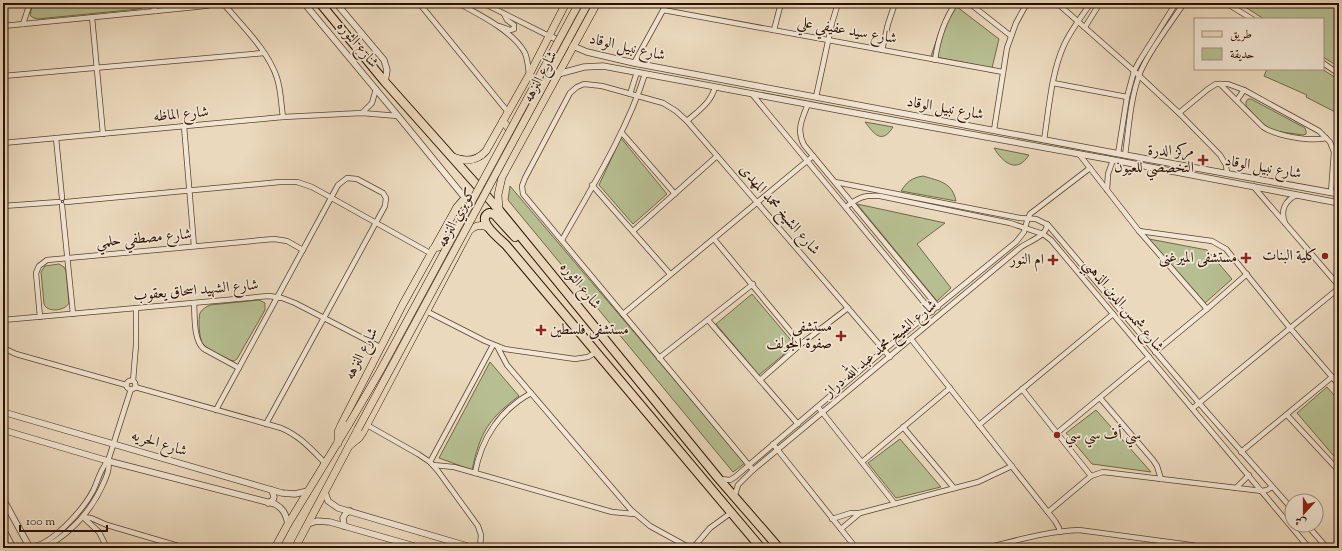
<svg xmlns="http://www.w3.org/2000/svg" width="1342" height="551" viewBox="0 0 1342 551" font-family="'Sorts Mill Goudy',Amiri,serif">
<rect width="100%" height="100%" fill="#ebd9bd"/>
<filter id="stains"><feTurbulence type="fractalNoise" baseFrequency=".005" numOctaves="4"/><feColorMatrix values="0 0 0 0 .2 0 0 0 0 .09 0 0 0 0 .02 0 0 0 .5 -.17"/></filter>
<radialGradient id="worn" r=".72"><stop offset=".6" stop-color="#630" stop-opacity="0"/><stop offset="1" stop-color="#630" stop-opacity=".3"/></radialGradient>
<g fill="#b7bf92" stroke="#716849">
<polygon points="33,3 145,3 142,8 139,9 37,19 32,17 30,15"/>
<polygon points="952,3 999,39 992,68 931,56 940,30"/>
<polygon points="1239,3 1339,3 1339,67 1323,57 1323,19 1264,19"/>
<polygon points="1267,69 1322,69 1339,80 1339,114 1306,97 1307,95 1264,76"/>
<polygon points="1248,99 1251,99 1305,128 1306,131 1306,134 1303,135 1274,131 1262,124 1246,106 1246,102"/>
<path d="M865 122 893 127C882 145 874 134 865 122Z"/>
<polygon points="621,138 667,194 633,224 599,185"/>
<path d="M994 148 1029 155C1017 174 1003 163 994 148Z"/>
<path d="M923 176C939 181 952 182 956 201L901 191C907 182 911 178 923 176Z"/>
<polygon points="510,186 745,463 733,472 508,200"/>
<polygon points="857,204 945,223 917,244 951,288 937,301"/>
<polygon points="1149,239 1207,250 1232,279 1205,303"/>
<path d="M59 264 64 267 66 271 69 303C65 311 47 313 44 304L41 272 45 266Z"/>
<polygon points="752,294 795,345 759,375 716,324"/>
<path d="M259 300 265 303V310L237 359 234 361 230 360C223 356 208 350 203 344 199 339 198 319 200 313 202 309 206 307 210 305Z"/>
<path d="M490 362 519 396C488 419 480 433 472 470L439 458Z"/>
<polygon points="1327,387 1339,401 1339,462 1297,413"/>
<polygon points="1096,410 1151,472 1092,464 1066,433"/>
<polygon points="900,439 941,487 896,498 868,463"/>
</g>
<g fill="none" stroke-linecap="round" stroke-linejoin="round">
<g stroke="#5b432f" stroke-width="6">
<g id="minor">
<polyline points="150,3 156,11"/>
<path d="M223 3C241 25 268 50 277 78 281 90 281 104 283 117"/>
<polyline points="419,3 508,112"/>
<path d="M458 3C480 15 513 31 525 53 528 60 528 68 529 75"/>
<polyline points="483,3 549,36"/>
<polyline points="969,3 1011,36"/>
<polyline points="1057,3 1134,71 1179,113 1220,155 1226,165 1227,173"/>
<polyline points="1226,3 1252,19"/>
<polyline points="663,10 1003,72"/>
<polyline points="92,17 103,134"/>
<polyline points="23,24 30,3"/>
<polyline points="3,26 156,11 205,6 217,3"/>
<polyline points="499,26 510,30 514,29 514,25 507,20 504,14"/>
<polyline points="1085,27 1100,3"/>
<polyline points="774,30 781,3"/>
<polyline points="882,50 888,24 895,3"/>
<path d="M935 60C938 39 944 20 956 3"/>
<polyline points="634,63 667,3"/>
<polyline points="1323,63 1339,74"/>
<polyline points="3,76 264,53"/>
<polyline points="1053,83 1127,97"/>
<path d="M1220 84 1263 127C1276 136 1311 142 1326 138"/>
<polyline points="630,94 637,72"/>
<polyline points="752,94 932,312"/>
<polyline points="816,97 832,23 838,3"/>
<polyline points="1237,100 1244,90"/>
<path d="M808 104C802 119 796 130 804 145L938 307"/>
<polyline points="362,113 372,103 376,89"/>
<polyline points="1179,113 1208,89 1216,84 1228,84 1244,90 1319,131 1330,142 1334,152 1331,192"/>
<path d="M687 121C698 111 711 103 715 87"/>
<polyline points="184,126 194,246"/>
<polyline points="994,130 1007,48 1016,23 1027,3"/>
<polyline points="622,133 675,194"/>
<polyline points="56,138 62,198"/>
<path d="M1044 140C1049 109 1051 74 1064 45 1071 30 1081 17 1091 3"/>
<polyline points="3,143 283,117 362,113 398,116"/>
<polyline points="1079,154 1139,231 1207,309"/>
<polyline points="1118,154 1127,97 1134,71 1140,60 1176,3"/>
<path d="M1125 155C1129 128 1130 99 1140 73 1148 52 1171 23 1184 3"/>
<polyline points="835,182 1020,218 1036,219 1048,225 1199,403 1292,509"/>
<polyline points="592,185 670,274"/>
<polyline points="1253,186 1339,286"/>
<polyline points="1107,190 1108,174 1113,160"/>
<polyline points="66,202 280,182 297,182 312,187 430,253"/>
<polyline points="62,205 73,314"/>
<polyline points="3,206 59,202"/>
<path d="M846 207C859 197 864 195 880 196L1010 223 1043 234 1051 240 1309 548"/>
<path d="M1285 223C1280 211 1285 200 1297 195"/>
<polyline points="633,231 717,156"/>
<polyline points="1139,231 1212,241 1226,249 1290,328 1339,385"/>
<polyline points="714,239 801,344"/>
<path d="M562 240C592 187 627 131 645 74"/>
<path d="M194 303C195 316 193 340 204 349L239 368"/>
<polyline points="428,312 485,341 505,349 575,359 588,357 596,352"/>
<polyline points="623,314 813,156"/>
<polyline points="40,317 36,273 39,266 47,260 274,239 287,241 303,250"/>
<polyline points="3,320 269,296 282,298 295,303 380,347"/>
<polyline points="708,320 798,424"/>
<polyline points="911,339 1055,521 1059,528 1060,532"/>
<polyline points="497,346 507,365 631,510 650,526 690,548"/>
<polyline points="3,348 16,354 126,385"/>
<polyline points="1155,352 1207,309 1247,274"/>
<polyline points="659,358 753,284"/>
<polyline points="760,380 801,344 848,308"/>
<circle cx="131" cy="385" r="4.5"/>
<polyline points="133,381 136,345 136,308"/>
<path d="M135 387 281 428C300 436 311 449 325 463"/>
<polyline points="1022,389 1091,476"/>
<polyline points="1100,398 1153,460 1157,466 1161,479"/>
<polyline points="818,407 895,504"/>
<polyline points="1193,408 1339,288"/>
<polyline points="216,410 338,185 347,178 357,179 383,193 386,198 385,206 266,424"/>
<polyline points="1287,415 1339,471"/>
<polyline points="367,425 418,454 430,462 438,471 478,526 481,535 480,548"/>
<polyline points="979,425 1113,314"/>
<polyline points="903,427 954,488"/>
<polyline points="1057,433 1149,357"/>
<polyline points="773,444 856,548"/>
<polyline points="1241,452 1332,377"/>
<polyline points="430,462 493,345"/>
<polyline points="862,462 950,388"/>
<polyline points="433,465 454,467 612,512 635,514"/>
<polyline points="753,470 523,194 522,186 525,178 570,93 577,87 584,84 602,86 663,103 676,111 687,121 890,357"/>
<path d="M475 473C481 439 500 410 531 393"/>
<polyline points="720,479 730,480 735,477 884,350 1016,242 1024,232 1027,221 1030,214 1090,168"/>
<polyline points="1236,488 1249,475"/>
<path d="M734 498 738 485 753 470 1021 247C1030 241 1048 235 1047 224"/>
<polyline points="1048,512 1091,476 1103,472 1262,491 1267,490 1272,487"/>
<polyline points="83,517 91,518 107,525 185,548"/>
<polyline points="83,517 99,532 107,548"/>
<polyline points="832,519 851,513 860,513 978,482 1012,466"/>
<polyline points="1307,525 1327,548"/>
<polyline points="841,529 860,513"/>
<path d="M28 546C49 550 84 508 93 491 98 481 100 469 108 461L131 389"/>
<path d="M44 548C71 533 92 510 104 482 107 475 110 468 108 461"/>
<polyline points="693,548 710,528 732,512"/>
<path d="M985 548C1015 541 1048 531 1079 530L1191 545 1205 548"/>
</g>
</g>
<g stroke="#5b432f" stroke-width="7">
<g id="tertiary">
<polyline points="304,3 398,116 465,198"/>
<polyline points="336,3 384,60 387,70 385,82"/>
<polyline points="549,36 587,52 634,63 1125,155 1339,194"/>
<polyline points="558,74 584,67 603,66 903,122 1113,160 1339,203"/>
<polyline points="3,412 282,493 295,494 308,491"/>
<path d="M3 430 108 461 275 504C284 509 286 515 288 524"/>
<polyline points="325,492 328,501 338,508 474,548"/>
<polyline points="3,499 30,548"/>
<polyline points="268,503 273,500 274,497 272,490"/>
<polyline points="308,524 317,521 330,522 421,548"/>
<polyline points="344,526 343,518 346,513 350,511"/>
<polyline points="3,529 13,548"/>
</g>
</g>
<g stroke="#2b1100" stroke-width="8">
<g id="primary">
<polyline points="503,121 510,130 523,134"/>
<path d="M453 157C465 162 477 161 486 151L529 75 566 3"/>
<polyline points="499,210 498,195 502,177 597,3"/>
<path d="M433 249C443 244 451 248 454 259"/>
<polyline points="338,443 338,432 341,425 403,304 457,207 465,198 479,197"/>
<path d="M349 446 359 438 363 432 469 231C475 225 482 224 489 228"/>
<polyline points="275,548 288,524 349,424"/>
<polyline points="295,548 358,429"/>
</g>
</g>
<g stroke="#2b1100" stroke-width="10">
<g id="trunk">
<polyline points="320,3 385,82 499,210 719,479 779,548"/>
<path d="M515 237 494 214 489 213C475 220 500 239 506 245L761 548"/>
</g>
</g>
<use href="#minor" stroke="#f2e6d4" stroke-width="4.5"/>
<use href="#tertiary" stroke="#f2e6d4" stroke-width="5.5"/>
<use href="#primary" stroke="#ebd9bd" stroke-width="7"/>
<use href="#trunk" stroke="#ebd9bd" stroke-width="8"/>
<g stroke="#2b1100" stroke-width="8" stroke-linecap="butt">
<g id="primary-bridge">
<polyline points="349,424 380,371 579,3"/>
<polyline points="358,429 588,3"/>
</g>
</g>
<use href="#primary-bridge" stroke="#ebd9bd" stroke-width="7"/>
</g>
<g fill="#8f2418" stroke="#f2e6d4" stroke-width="1.5">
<path d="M1201 154h4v4h4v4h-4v4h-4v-4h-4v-4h4z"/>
<circle cx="1325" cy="256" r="4"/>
<path d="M1244 252h4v4h4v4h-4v4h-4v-4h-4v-4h4z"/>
<path d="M1051 254h4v4h4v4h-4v4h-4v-4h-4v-4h4z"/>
<path d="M539 324h4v4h4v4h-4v4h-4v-4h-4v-4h4z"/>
<path d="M839 330h4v4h4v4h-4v4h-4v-4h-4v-4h4z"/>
<circle cx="1057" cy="435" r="4"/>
</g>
<g text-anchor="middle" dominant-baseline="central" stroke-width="3.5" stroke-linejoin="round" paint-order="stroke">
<g font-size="15" fill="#2b1100" stroke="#f2e6d4">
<text transform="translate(847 31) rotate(10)">شارع سيد عفيفي علي</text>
<text transform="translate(357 45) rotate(50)">شارع الثوره</text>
<text transform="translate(627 48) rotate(13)">شارع نبيل الوقاد</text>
<text transform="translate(541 77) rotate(-62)">شارع النزهه</text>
<text transform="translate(945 109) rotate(10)">شارع نبيل الوقاد</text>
<text transform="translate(181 115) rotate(-5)">شارع الماظه</text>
<text transform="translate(1263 168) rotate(10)">شارع نبيل الوقاد</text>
<text transform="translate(779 210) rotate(49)">شارع الشيخ محمد المهدى</text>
<text transform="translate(457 218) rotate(-62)">كوبري النزهه</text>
<text transform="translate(144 239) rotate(-5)">شارع مصطفي حلمي</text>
<text transform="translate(580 286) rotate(51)">شارع الثوره</text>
<text transform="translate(196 291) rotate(-5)">شارع الشهيد اسحاق يعقوب</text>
<text transform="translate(1123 306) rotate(50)">شارع شمس الدين الذهبي</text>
<text transform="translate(881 349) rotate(-40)">شارع الشيخ محمد عبد الله دراز</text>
<text transform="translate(362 354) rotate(-63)">شارع النزهه</text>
<text transform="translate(159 444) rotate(17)">شارع الحريه</text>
</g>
<g font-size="15" fill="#2b1100" stroke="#f2e6d4" text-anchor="end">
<text x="1194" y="151">مركز الدرة<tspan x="1194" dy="17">التخصصي للعيون</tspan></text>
<text x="1317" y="256">كلية البنات</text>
<text x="1237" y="258">مستشفى الميرغنى</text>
<text x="1044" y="260">ام النور</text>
<text x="832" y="327">مستشفى<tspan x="832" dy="17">صفوة الجولف</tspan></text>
<text x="550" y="330" text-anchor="start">مستشفى فلسطين</text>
<text x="1065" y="435" text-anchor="start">سي أف سي سي</text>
</g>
</g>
<rect width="1342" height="551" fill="none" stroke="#ebd9bd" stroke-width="16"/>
<rect x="4" y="4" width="1334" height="543" fill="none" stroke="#2b1100" stroke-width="2"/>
<rect x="8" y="8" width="1326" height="535" fill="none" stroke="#2b1100"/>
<rect x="1194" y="18" width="130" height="52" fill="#f2e6d4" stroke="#a2917f"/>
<rect x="1202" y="31" width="20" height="6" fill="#ebd9bd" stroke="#a2917f"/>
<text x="1230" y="38" font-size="12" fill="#2b1100">طريق</text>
<rect x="1202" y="48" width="20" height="12" fill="#b7bf92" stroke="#a2917f"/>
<text x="1230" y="58" font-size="12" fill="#2b1100">حديقة</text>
<g transform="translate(1304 513) rotate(201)"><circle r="19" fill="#f2e6d4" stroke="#a2917f"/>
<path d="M0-3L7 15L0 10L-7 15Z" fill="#8f2418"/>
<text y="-6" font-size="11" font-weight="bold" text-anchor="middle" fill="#2b1100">ش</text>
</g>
<path d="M20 525v6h87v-6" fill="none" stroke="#2b1100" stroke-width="2"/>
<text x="26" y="525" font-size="12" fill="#2b1100" stroke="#f2e6d4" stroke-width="3" paint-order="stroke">100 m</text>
<rect width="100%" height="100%" filter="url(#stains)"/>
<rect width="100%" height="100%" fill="url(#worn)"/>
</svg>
